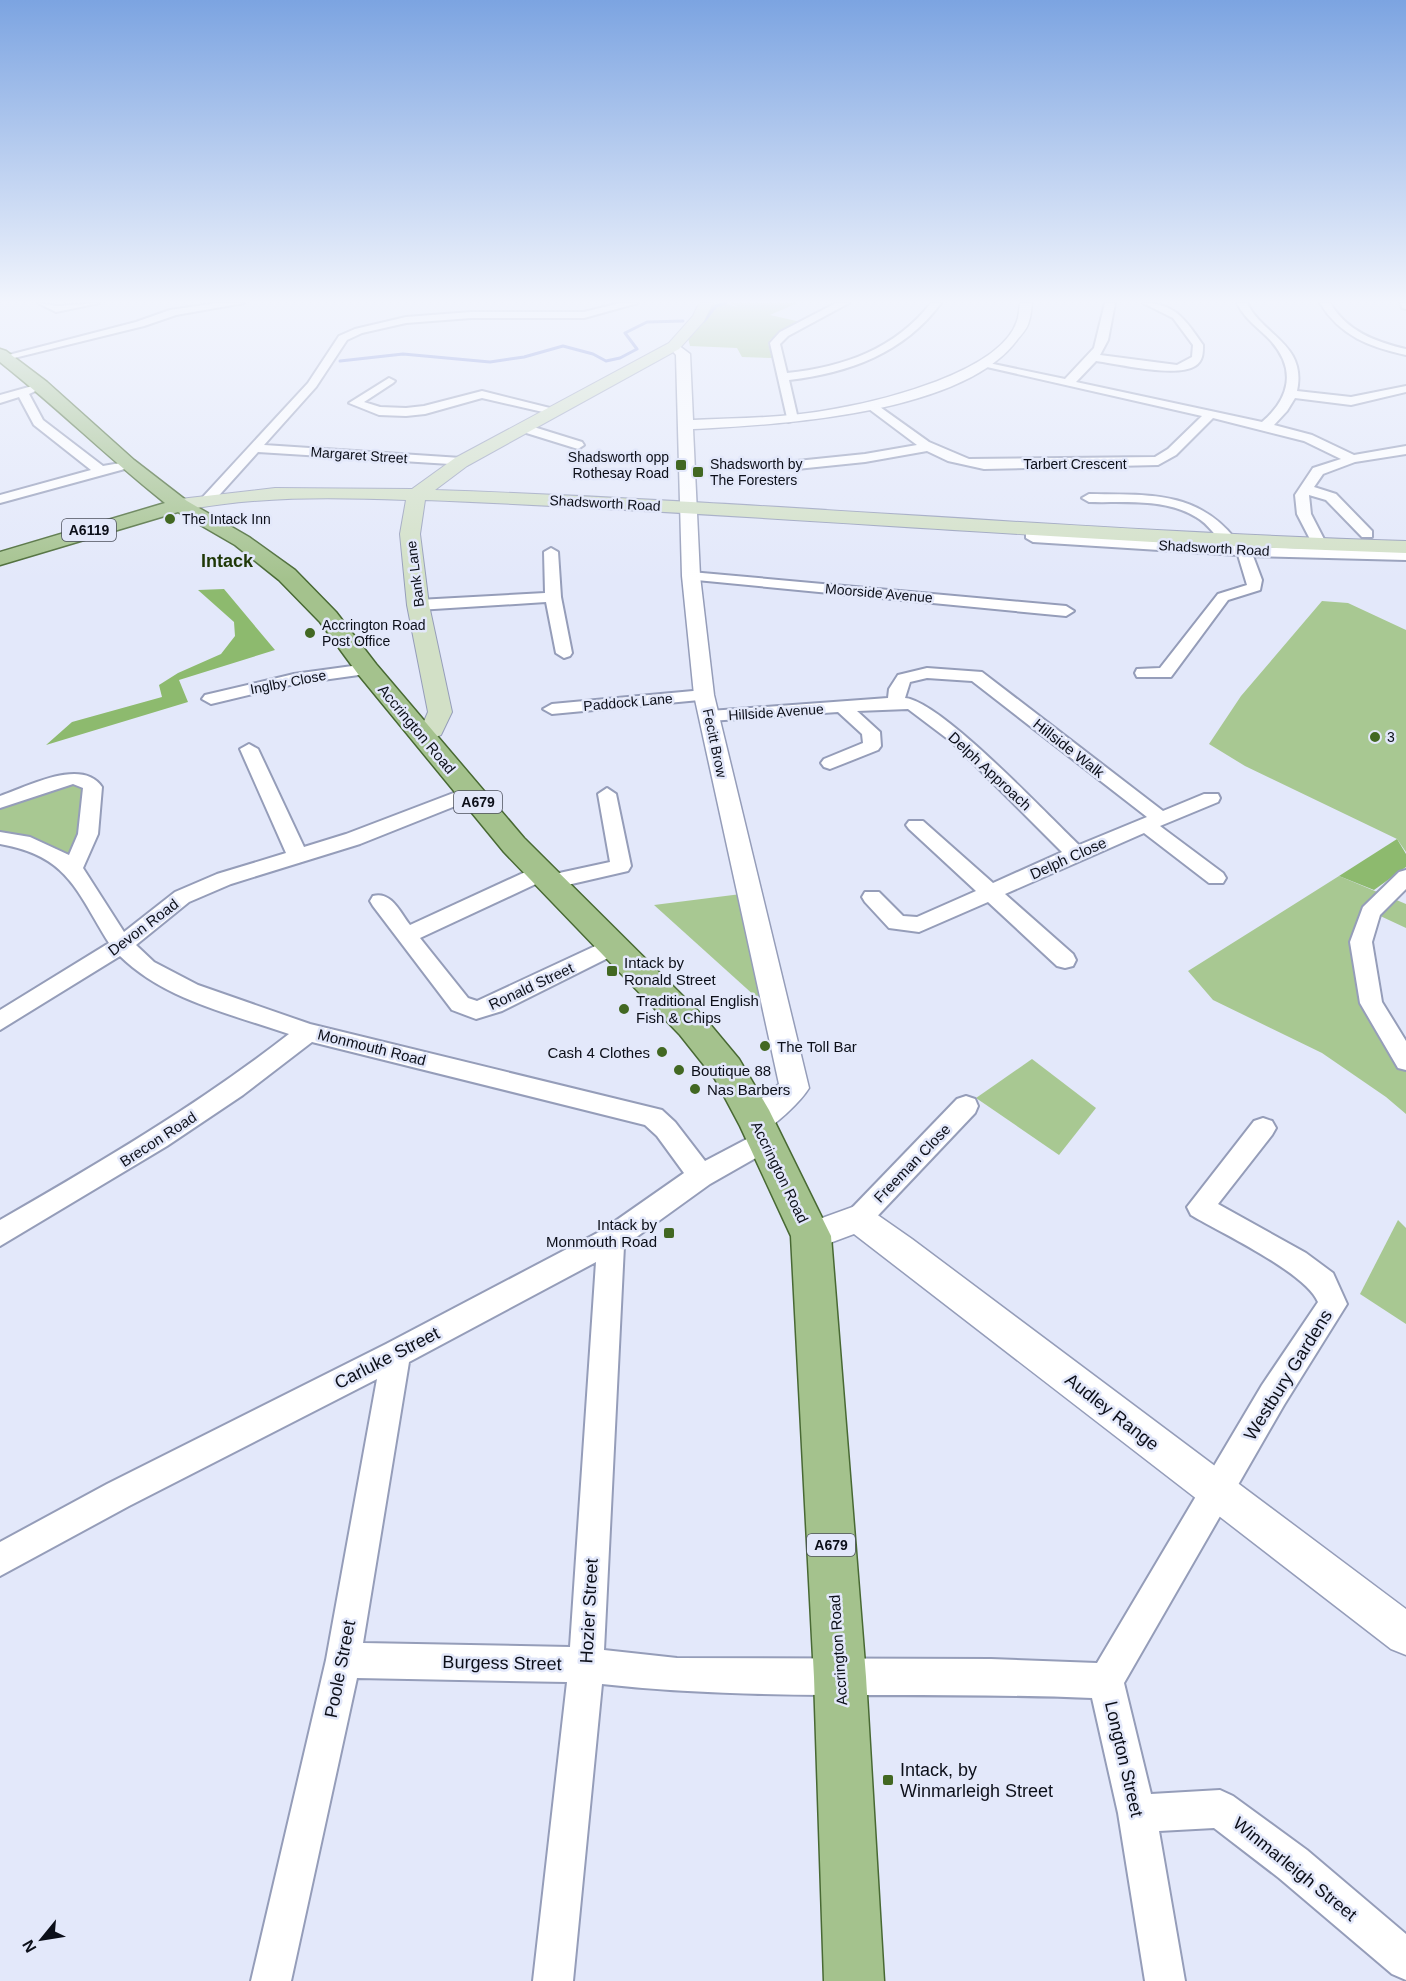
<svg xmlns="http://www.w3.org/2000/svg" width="1406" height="1981" viewBox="0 0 1406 1981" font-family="Arial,sans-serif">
<rect width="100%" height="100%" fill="#e3e8fa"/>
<g fill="#a8c892">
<polygon points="723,303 738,307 730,303 797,303 770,315 801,322 771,339 768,343 772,358 742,357 737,348 690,346 688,338 713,304"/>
<polygon points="1322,601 1348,603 1406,630 1406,852 1397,839 1245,766 1209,744 1241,696"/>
<polygon points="72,778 93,787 73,868 0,838 0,802"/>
<polygon points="1339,876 1406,904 1406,928 1376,914 1361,942 1371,1003 1406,1059 1406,1114 1386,1097 1322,1053 1213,1000 1188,971"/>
<polygon points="749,893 777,1016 654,905"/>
<polygon points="1032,1059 1096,1108 1059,1155 976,1098"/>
<polygon points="1398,1220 1406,1228 1406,1324 1360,1294"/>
</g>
<g fill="#8dba6e">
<polygon points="224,589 275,650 179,680 188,702 46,745 72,722 162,697 159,685 178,673 221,654 235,636 234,622 198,590"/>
<polygon points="1397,839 1406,854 1406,867 1374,890 1339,876"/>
</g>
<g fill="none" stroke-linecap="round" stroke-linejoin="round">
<g stroke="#7a8cd7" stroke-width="3">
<polyline points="704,321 716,306 726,303"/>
<polyline points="340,361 403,354 490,362 524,357 563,346 593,354 606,361 620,358 637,349 625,333 647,322 683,321"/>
</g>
<g stroke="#959db9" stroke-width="4">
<g id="minor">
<polygon points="38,303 57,306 99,303 56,312"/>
<polygon points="217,303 244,303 176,315 144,326 6,360 1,357 136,322 170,310"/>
<polygon points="620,303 638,303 584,318 471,318 406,323 362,333 347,340 316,387 264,445 461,458 466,459 466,465 258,452 213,502 208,503 201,499 308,383 339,336 355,329 406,317 471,312 584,312"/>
<path d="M836 303H849L788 336 780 344 787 373C844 367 895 349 931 303H941C904 353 849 373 789 380L798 419 788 422 770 343 780 332Z"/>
<path d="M1105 303H1115L1108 340 1100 355 1177 365 1192 357 1193 345 1173 318 1143 303C1176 303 1186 321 1203 345 1203 353 1203 361 1195 366 1176 378 1119 364 1096 361L1076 382 1262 422C1289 399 1297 370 1271 341 1259 328 1245 320 1237 303H1247C1263 336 1307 344 1297 391L1351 397 1406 386V392L1351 405 1295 398 1287 411 1274 425 1312 435 1354 455 1406 446V454L1355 462 1323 474 1314 487 1336 494 1372 531V537H1362L1326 500 1309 495 1311 514 1327 545 1321 549 1406 552V560L1253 556 1262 580 1260 590 1228 600 1171 677H1137L1135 673 1137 669 1160 668 1218 594 1247 585 1238 555 1033 542 1026 538V524H1036L1039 534 1227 546C1216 538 1209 524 1196 517 1165 498 1124 503 1089 502L1082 498 1089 494C1147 495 1197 490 1236 540L1247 539 1250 547 1318 549 1313 545 1297 514 1295 495 1313 468 1341 459 1304 441 1213 418 1176 455 1158 465 984 469 948 461 927 451 865 462 797 469 791 465 797 461 865 454 917 445 869 409 867 406 873 402 929 442 969 459 1155 457 1168 449 1202 416 978 365 984 362 1065 379 1094 348Z"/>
<path d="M1320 303H1330C1347 331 1375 342 1406 349V355C1370 347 1340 336 1320 303Z"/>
<polygon points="1401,303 1406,303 1406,309 1402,308"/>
<polygon points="389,378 395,381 393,383 364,402 380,407 406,408 424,406 482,391 562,411 556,415 482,398 425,414 406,416 379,415 349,403"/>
<polygon points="36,385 42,388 29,394 43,420 103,466 132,461 132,467 0,503 0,495 91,470 34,425 19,397 0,403 0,395"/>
<polygon points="524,424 582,442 584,445 578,449 520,431 520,425"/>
<polygon points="551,548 558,552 561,597 572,653 570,656 564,658 556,653 546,602 418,610 410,605 418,600 545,593 544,552"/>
<polygon points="691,572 1066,606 1074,611 1066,616 686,579 684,576 686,573"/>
<polygon points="367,664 375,669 373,673 294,684 211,704 202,699 205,695 294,674"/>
<path d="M927 668 982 672 1163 811 1204 794H1218L1220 798 1218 802 1160 826 1223 873 1226 878 1223 883H1209L1144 833 1005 894 1073 954 1076 960 1073 966 1065 968 1057 966 988 902 919 932 889 928 865 902 862 897 865 892H879L903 916 917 917 976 891 909 829 906 825 909 821H923L993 883 1062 852 953 743 908 709 857 711 880 732 881 746 878 750 830 769 824 767 821 763 824 759 863 743 862 734 838 712 710 721 701 716 710 711 888 698 889 689 898 675ZM927 678 972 681 1147 817 1079 845C1048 816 941 701 905 698L910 682Z"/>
<polygon points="704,690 710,691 713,695 710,699 552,714 543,709 552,704"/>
<path d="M249 744 258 749 304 847 346 834 464 789H478L480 793 478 797 360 844 231 884 189 902 136 945 154 962 198 985 310 1024 662 1110 675 1122 705 1161 764 1130 773 1134 777 1141 773 1148 710 1184 624 1246 604 1650 677 1658 991 1659 1097 1663 1262 1385 1318 1302C1305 1272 1221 1233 1191 1215L1187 1207 1254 1121 1263 1118 1272 1121 1276 1128 1272 1135 1218 1204 1306 1253 1333 1273 1347 1304 1284 1405 1124 1683 1151 1794 1220 1790 1233 1796 1307 1850 1406 1934V1980L1392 1974 1279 1878 1214 1828 1159 1831 1185 1981H1145L1118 1813 1092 1698C929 1691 764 1702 602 1684L573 1981H533L567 1682 357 1678 291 1981H251L326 1660 377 1379 129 1506 0 1576V1542L107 1484 386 1344 601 1231 684 1173 657 1136 645 1125 312 1042 243 1095 167 1146 0 1246V1220C99 1163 198 1105 289 1034 231 1014 165 1000 120 956L0 1030V1010L109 943C76 890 68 856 0 844V832L30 837 69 855 78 834 83 788 73 784 0 808V796C27 787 82 757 102 787L98 834 83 868 124 932 175 892 217 874 286 853 240 749ZM596 1262 570 1647 363 1643 409 1362Z"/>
<path d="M607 788 616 794 631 866 628 871 550 889 543 887 540 882 420 938 468 998 477 1001 606 941 614 938 622 941 625 946 622 951 502 1011 476 1019 452 1010 373 906 370 901 373 896C391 891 400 912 410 925L534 868H548L550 875 610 862 598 794Z"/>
<polygon points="1406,870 1406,889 1380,915 1372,942 1382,1002 1406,1041 1406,1070 1398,1068 1360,1003 1350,942 1363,907 1399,872"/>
<polygon points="966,1096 975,1099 978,1106 975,1113 867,1227 858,1231 849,1227 845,1219 849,1211 957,1099"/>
</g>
</g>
<g stroke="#959db9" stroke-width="3">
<g id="tertiary">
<path d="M1020 303H1032C1031 309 1031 316 1029 321 1028 328 1021 335 1017 340 963 414 778 425 693 429L700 576 714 695 809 1088C802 1100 773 1129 759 1132 754 1133 750 1131 745 1130L741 1121 745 1112 779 1084 694 695 682 576 676 355 668 346 674 342 690 354 693 420C739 418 788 418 834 409 881 401 1001 372 1017 321 1019 316 1019 309 1020 303Z"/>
<polygon points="858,1205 869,1209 912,1239 1406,1609 1406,1655 1391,1649 854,1234 811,1250 800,1246 795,1236 800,1226"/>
</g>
</g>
<g stroke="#959db9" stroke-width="2">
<path id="secondary" d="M699 303H713L704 321 679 349 467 466 435 490C759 501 1082 531 1406 541V553C1079 543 753 513 425 500L420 534 429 605 452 712 441 735 422 742 413 740 410 735 422 726 428 712 407 605 400 534 406 500C331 497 255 496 180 511L170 505 180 499 275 488 412 489 455 458 669 343 693 316Z"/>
</g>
<g stroke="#486933" stroke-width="3">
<path id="primary" d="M0 349 6 351 47 382 134 460 187 501 249 537 295 570 336 612 376 664 524 838 704 1017 739 1059 769 1110 831 1236 866 1677 884 1981H824L814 1677 791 1236 740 1126 715 1079 680 1035 504 852 358 674 320 622 279 580 235 545 178 512 0 565V552L165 503C108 458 57 407 0 362Z"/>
</g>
<use href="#minor" fill="#fff" fill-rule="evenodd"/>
<use href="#tertiary" fill="#fff" fill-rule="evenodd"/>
<use href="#secondary" fill="#d2e0c6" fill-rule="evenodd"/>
<use href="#primary" fill="#a4c28d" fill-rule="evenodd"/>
</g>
<linearGradient id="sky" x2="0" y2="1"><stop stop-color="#7ca4e1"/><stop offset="0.52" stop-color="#f2f5fd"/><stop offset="1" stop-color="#f2f5fd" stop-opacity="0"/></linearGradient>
<rect width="1406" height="580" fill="url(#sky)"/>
<g fill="#426822" stroke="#e3e8fa" stroke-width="2">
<rect x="675" y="459" width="12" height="12" rx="3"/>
<rect x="692" y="466" width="12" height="12" rx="3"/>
<circle cx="170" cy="519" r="6"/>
<circle cx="310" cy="633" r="6"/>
<circle cx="1375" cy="737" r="6"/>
<rect x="606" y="965" width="12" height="12" rx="3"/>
<circle cx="624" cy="1009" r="6"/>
<circle cx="765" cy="1046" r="6"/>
<circle cx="662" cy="1052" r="6"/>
<circle cx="679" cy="1070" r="6"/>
<circle cx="695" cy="1089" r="6"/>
<rect x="663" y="1227" width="12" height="12" rx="3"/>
<rect x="882" y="1774" width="12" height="12" rx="3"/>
</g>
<g text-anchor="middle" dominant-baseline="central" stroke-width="5" stroke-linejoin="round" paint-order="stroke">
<g font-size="14" fill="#0c0f19" stroke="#e3e8fa">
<text transform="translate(359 455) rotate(4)">Margaret Street</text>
<text x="1075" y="464">Tarbert Crescent</text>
<text transform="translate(605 503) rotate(3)">Shadsworth Road</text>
<text transform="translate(1214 548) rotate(3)">Shadsworth Road</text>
<text transform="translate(415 574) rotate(-97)">Bank Lane</text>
<text transform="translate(879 593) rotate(5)">Moorside Avenue</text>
<text transform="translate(288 682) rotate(-11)">Inglby Close</text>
<text transform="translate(628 702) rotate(-5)">Paddock Lane</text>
<text transform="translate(776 712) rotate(-4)">Hillside Avenue</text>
<text transform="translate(715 743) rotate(78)">Fecitt Brow</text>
</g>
<g font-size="14" fill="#0c0f19" stroke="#e3e8fa" text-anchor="start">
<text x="669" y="457" text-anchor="end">Shadsworth opp<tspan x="669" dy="16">Rothesay Road</tspan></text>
<text x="710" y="464">Shadsworth by<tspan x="710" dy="16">The Foresters</tspan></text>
<text x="182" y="519">The Intack Inn</text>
<text x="322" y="625">Accrington Road<tspan x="322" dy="16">Post Office</tspan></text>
<text x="1387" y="737">3</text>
</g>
<g fill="#e3e8fa" stroke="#4c505c" stroke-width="1.5">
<rect x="62" y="519" width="54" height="22" rx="4.5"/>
<rect x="454" y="791" width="48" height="22" rx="4.5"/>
<rect x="807" y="1534" width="48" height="22" rx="4.5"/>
</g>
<g font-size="14" font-weight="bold" fill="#0c0f19">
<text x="89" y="530">A6119</text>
<text x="478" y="802">A679</text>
<text x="831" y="1545">A679</text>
</g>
<g font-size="15" fill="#0c0f19" stroke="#e3e8fa">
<text transform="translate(417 729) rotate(50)">Accrington Road</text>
<text transform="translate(1069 748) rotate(38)">Hillside Walk</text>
<text transform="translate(990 771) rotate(43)">Delph Approach</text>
<text transform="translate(1068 858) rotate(-24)">Delph Close</text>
<text transform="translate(143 927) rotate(-37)">Devon Road</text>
<text transform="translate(531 986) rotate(-25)">Ronald Street</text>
<text transform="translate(372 1047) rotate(14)">Monmouth Road</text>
<text transform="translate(158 1139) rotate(-33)">Brecon Road</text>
<text transform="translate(912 1163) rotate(-46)">Freeman Close</text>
<text transform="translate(780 1172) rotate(64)">Accrington Road</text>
<text transform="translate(838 1650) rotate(-94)">Accrington Road</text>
</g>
<g font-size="15" fill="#0c0f19" stroke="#e3e8fa" text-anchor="start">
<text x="624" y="962">Intack by<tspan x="624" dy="17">Ronald Street</tspan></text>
<text x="636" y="1000">Traditional English<tspan x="636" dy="17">Fish &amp; Chips</tspan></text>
<text x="777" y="1046">The Toll Bar</text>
<text x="650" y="1052" text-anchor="end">Cash 4 Clothes</text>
<text x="691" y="1070">Boutique 88</text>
<text x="707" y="1089">Nas Barbers</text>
<text x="657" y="1224" text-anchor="end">Intack by<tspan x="657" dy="17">Monmouth Road</tspan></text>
</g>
<g font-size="18" font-weight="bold" fill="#1f3807" stroke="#e3e8fa">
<text x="227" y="561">Intack</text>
</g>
<g font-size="18" fill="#0c0f19" stroke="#e3e8fa">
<text transform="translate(387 1358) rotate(-27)">Carluke Street</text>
<text transform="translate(1288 1375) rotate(-58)">Westbury Gardens</text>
<text transform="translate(1112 1412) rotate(38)">Audley Range</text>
<text transform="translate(589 1611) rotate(-87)">Hozier Street</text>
<text transform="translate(502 1663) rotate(1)">Burgess Street</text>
<text transform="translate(340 1669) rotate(-79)">Poole Street</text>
<text transform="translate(1124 1759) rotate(77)">Longton Street</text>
<text transform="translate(1295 1869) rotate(39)">Winmarleigh Street</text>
</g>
<g font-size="18" fill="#0c0f19" stroke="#e3e8fa" text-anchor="start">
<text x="900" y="1770">Intack, by<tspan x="900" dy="21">Winmarleigh Street</tspan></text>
</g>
</g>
<g transform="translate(42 1939) rotate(240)" stroke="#e3e8fa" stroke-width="4.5" paint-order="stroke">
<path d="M0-4.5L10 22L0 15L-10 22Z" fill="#0c0f19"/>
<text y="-9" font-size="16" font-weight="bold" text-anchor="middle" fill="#0c0f19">N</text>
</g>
</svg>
